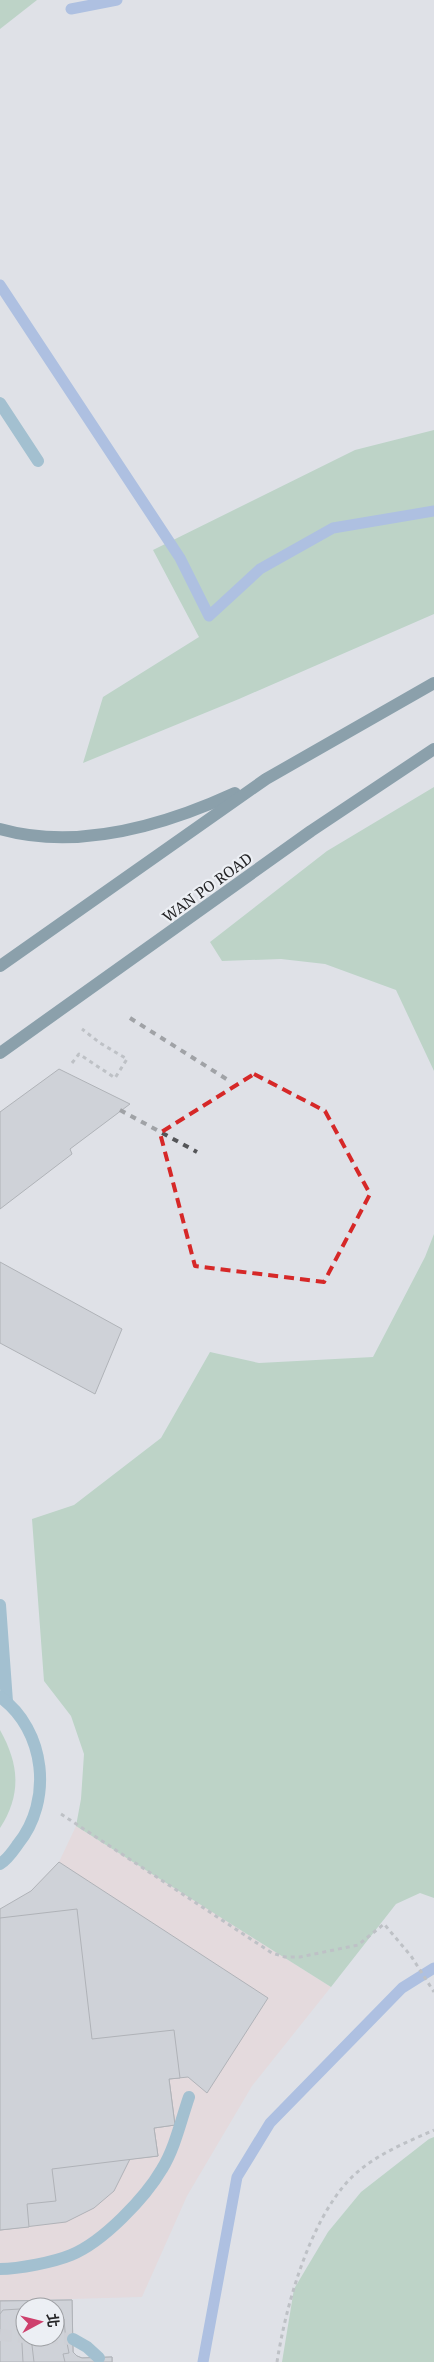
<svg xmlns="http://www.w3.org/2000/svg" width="434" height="2362" viewBox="0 0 434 2362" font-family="'Noto Serif','Noto Sans TC',serif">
<rect width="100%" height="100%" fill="#dfe1e7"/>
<polygon fill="#ebd0d0" points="76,1826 331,1987 252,2086 187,2196 142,2297 0,2301 0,1910 31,1891 59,1862"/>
<g fill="#94c1a1">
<polygon points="0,0 37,0 0,29"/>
<polygon points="434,430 434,614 239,699 83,763 103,697 199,637 153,550 355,450"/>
<polygon points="434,787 434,1071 396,990 325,964 281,959 222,961 210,942 327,851"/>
<polygon points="434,1234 434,1898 420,1893 396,1904 331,1987 76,1826 81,1799 84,1754 71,1716 44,1681 32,1519 74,1505 161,1438 210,1352 259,1363 373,1357 425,1257"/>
<path d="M0 1730C19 1764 22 1794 0 1828Z"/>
<polygon points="434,2137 434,2362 282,2362 294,2289 328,2232 361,2192 429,2139"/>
</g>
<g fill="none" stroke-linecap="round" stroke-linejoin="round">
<g stroke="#7397da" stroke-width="11">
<polyline points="71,9 117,0"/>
<polyline points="0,285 180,558 209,616 260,569 333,528 434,511"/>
<polyline points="203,2362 237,2177 270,2123 402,1988 434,1968"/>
</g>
</g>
<g fill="#bdbfc5" stroke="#77797e" fill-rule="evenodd">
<polygon points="59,1069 130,1104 70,1149 72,1154 0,1209 0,1112"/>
<polygon points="0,1262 122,1329 95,1394 0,1343"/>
<polygon points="59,1862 268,1998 207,2093 188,2077 169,2079 175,2125 154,2128 158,2156 130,2159 114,2191 94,2208 66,2222 0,2230 0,1909 31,1891"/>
<polygon points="77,1909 92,2039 174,2030 180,2078 169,2079 175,2125 154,2128 158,2156 52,2169 56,2201 27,2204 29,2227 0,2230 0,1918"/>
<path d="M72 2300 73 2352 77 2356 82 2358 112 2357V2362H0V2301ZM25 2307H55V2337H25Z"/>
<path d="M72 2300 73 2352 77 2356 82 2358 112 2357V2362H0V2301ZM25 2307H55V2337H25Z"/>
<polygon points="20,2309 23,2362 0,2362 0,2314 3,2310"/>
<polygon points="55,2319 64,2319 66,2343 67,2343 69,2353 63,2354 65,2362 34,2362 31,2337 55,2337"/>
</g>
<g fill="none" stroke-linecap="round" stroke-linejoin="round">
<g stroke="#babbc1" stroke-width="12" stroke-dasharray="12 6" stroke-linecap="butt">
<polyline points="0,2335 25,2337"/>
<polyline points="28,2337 73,2339"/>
</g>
<g stroke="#97999d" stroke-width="3" stroke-dasharray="4 4" stroke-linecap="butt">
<polyline points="72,1063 79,1054 115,1078 127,1059 100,1043 82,1029"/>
<polyline points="61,1814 272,1953 285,1957 300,1957 358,1945 384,1924 411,1956 434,1992"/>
<path d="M277 2362C286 2305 309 2223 349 2180 372 2156 405 2143 434 2130"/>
</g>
<g stroke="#5b97b3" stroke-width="12">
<polyline points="0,403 38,461"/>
<polyline points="0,1605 7,1702"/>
<path d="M0 1697C46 1730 53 1801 18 1844 13 1851 8 1859 0 1864"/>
<path d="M0 2269C19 2269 54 2262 71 2255 103 2242 145 2198 162 2169 175 2148 181 2120 189 2097"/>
<polyline points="73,2339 87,2347 99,2358"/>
</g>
<g stroke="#265063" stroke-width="12">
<path d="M0 829C78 851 163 826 235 793"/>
<polyline points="0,966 266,779 434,683"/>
<polyline points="0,1053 311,831 434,749"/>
</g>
<g stroke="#545558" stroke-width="4" stroke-dasharray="6 6" stroke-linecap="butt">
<polyline points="130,1018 228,1080"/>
<polyline points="120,1110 197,1152"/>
</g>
</g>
<path d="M0 0H434V2362H0ZM254 1074 325 1111 370 1194 324 1282 195 1266 160 1133Z" fill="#dfe1e7" fill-opacity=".55" fill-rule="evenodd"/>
<path fill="none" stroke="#d62828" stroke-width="4" stroke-dasharray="10 6" stroke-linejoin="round" d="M254 1074 325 1111 370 1194 324 1282 195 1266 160 1133Z"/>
<g text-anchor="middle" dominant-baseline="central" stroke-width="4.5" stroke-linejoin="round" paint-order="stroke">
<g font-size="15" fill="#252527" stroke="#eceff4">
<text transform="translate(207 887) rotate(-36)">WAN PO ROAD</text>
</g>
</g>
<g transform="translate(40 2322) rotate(83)"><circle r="24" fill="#eceff4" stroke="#9c9ea2"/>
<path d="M0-4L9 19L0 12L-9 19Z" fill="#ce406d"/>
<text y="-8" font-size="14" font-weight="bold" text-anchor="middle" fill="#252527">北</text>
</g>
</svg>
